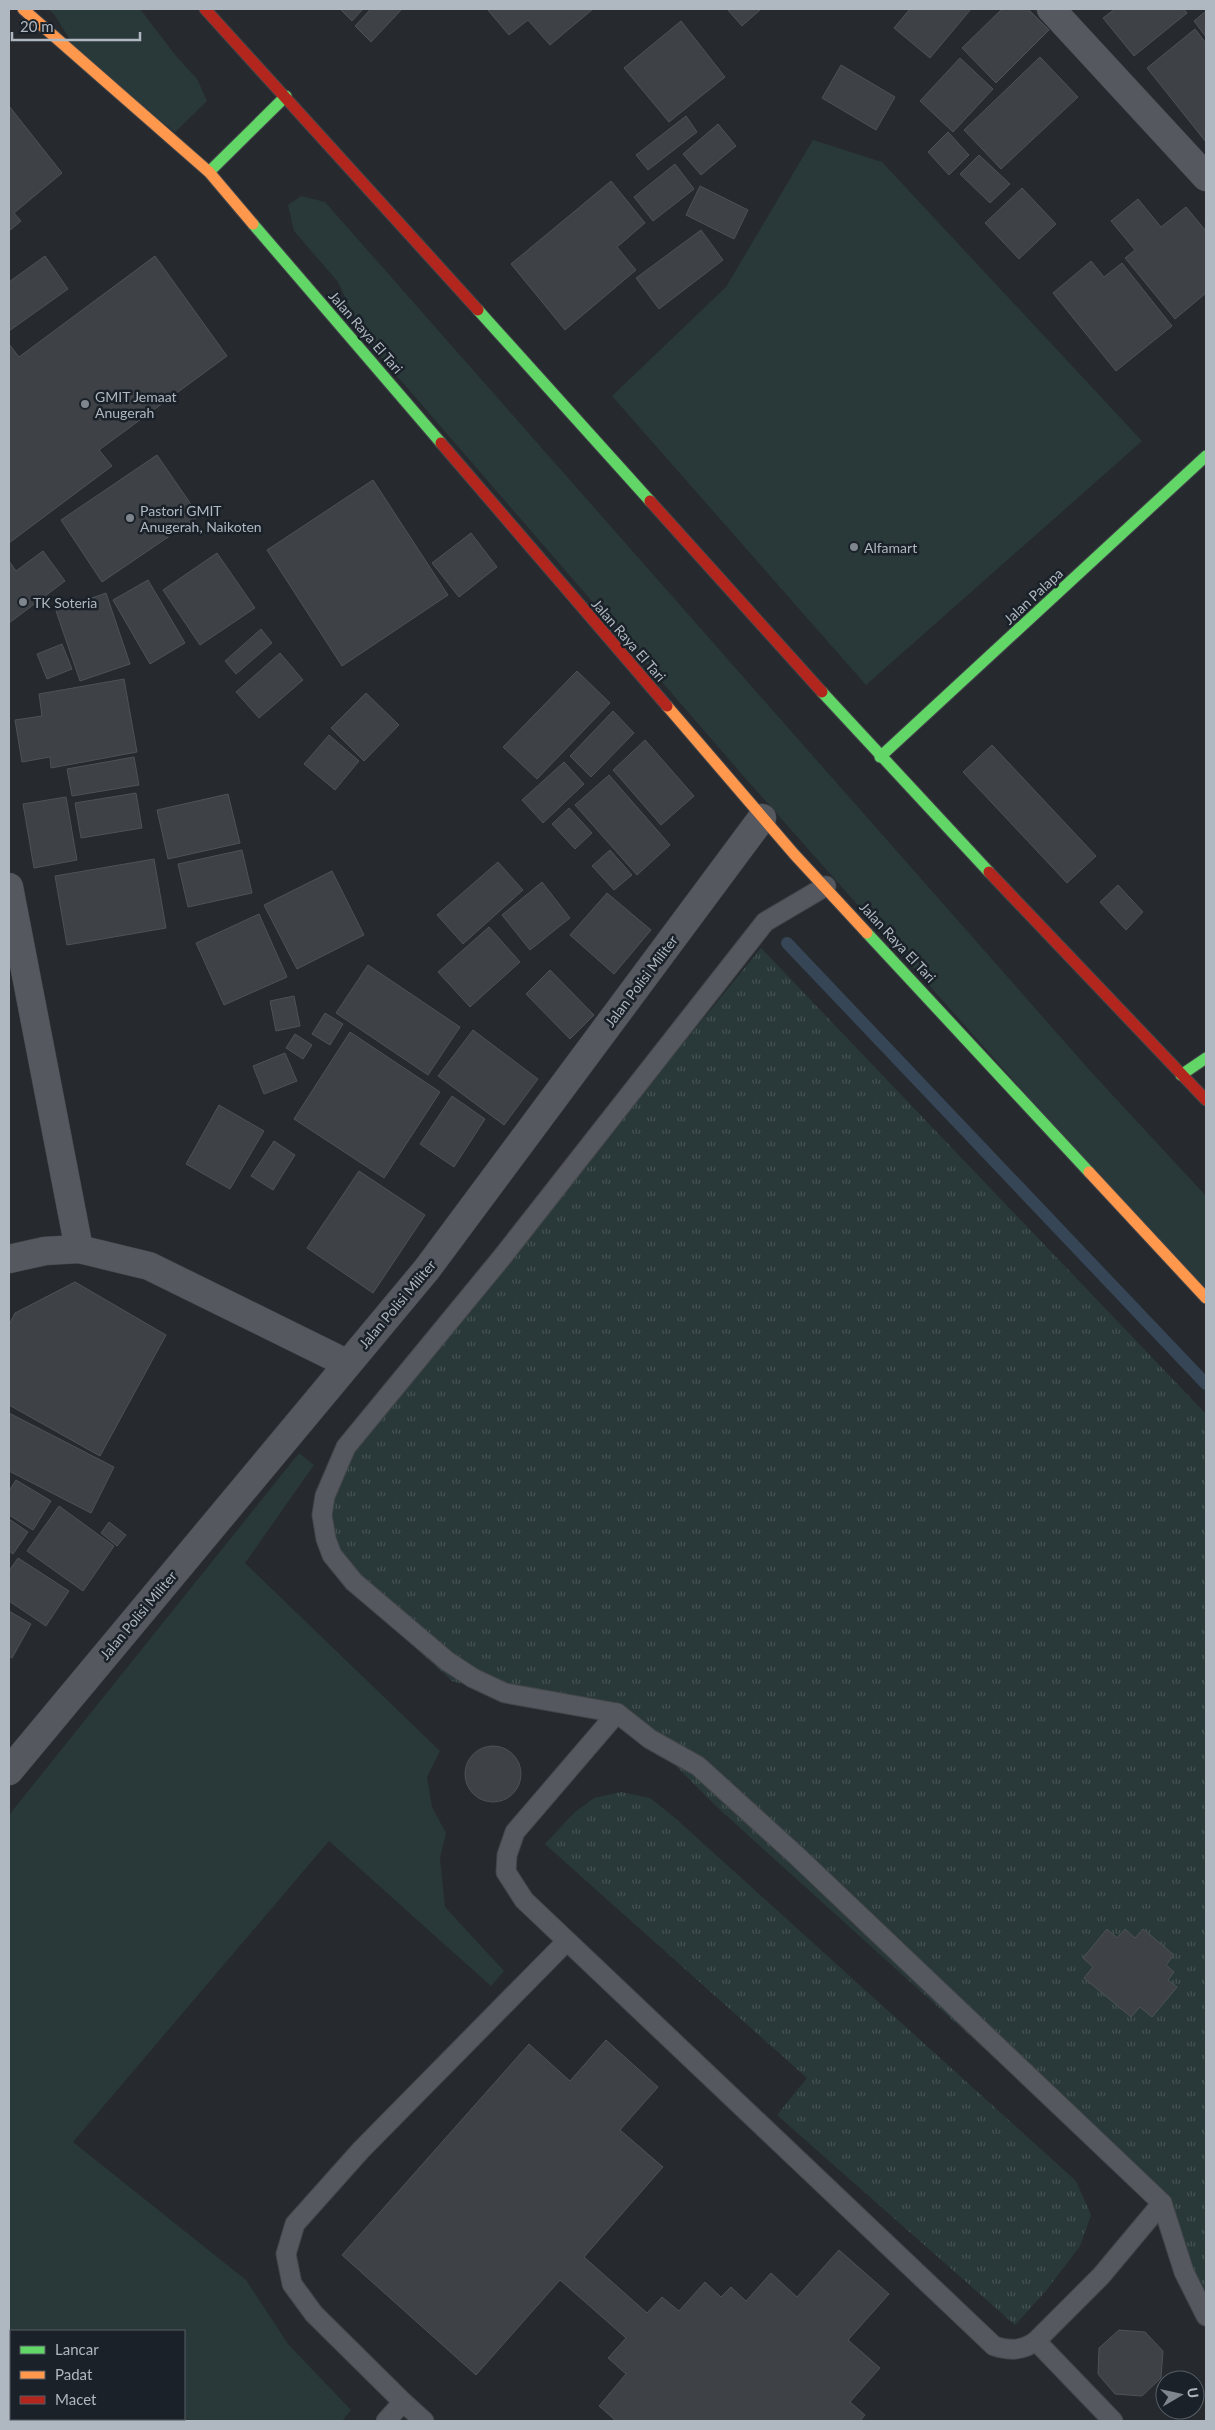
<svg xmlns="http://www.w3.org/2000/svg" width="1215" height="2430" viewBox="0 0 1215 2430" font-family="Lato,sans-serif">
<defs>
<pattern id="park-tufts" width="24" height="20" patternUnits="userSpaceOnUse" patternTransform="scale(1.25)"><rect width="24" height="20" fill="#293838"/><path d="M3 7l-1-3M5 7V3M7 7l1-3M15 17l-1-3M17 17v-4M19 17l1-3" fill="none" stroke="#465353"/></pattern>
</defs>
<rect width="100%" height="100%" fill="#262a2f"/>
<g fill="#293838" fill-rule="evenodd">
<polygon points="48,9 140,9 176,56 197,79 207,101 175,132 81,58 54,14"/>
<polygon points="813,140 882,162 1142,441 866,685 612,396 726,287"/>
<polygon points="301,196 325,202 1093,1074 1206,1196 1206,1291 1101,1179 746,779 364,338 338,282 294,231 288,205"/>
<path d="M299 1453 314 1465 245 1563 440 1751 427 1777 432 1807 446 1833 440 1858 445 1907 504 1971 491 1986 329 1841 73 2142 246 2280 288 2344 351 2410 342 2421H9V1815ZM11 2331H184V2419H11Z"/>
</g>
<g fill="url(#park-tufts)">
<polygon points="761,948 1206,1414 1206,2313 1178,2224 717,1807 659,1749 592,1712 513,1698 452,1681 341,1581 321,1554 322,1511 335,1470"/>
<polygon points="621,1792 650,1798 675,1818 1076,2181 1091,2215 1080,2246 1045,2292 1015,2325 777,2115 807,2078 545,1844 574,1813 594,1798"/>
</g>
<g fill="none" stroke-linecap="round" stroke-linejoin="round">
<polyline stroke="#374656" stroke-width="12" points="787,943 1206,1384"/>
</g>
<g fill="#3e4246" stroke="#4d5257">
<polygon points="340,9 363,9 352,21"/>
<polygon points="371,9 402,9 371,42 355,26"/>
<polygon points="487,9 593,9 550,45 528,20 509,35"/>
<polygon points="727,9 761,9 742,26"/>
<polygon points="910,9 971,9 930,58 894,28"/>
<polygon points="1002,9 1028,9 1049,30 996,83 962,48"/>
<polygon points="1115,9 1184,9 1187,13 1134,56 1103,18"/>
<polygon points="1206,11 1206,37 1194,21"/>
<polygon points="681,21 725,77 669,122 624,68"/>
<polygon points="1195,29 1206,43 1206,142 1147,68"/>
<polygon points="1040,57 1078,97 1001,169 964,130"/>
<polygon points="960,58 993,89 953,132 920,101"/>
<polygon points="841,65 895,97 876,130 822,98"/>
<polygon points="9,106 62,173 14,213 21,221 9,231"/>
<polygon points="686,116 697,132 648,170 636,155"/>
<polygon points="718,124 736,146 701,175 683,154"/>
<polygon points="948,132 969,155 949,175 928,152"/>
<polygon points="979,155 1010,184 990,203 960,174"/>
<polygon points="675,164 694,189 653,221 634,197"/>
<polygon points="611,181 645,223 617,247 636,270 565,330 511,264"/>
<polygon points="700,186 748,210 734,239 686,215"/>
<polygon points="1022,188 1056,224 1019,259 985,223"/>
<polygon points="1138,199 1161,227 1186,207 1206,231 1206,293 1175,319 1125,258 1135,250 1111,221"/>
<polygon points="701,230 723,260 659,309 636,278"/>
<polygon points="45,256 68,289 9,331 9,282"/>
<polygon points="155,256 227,356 99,450 112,466 9,543 9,344 19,357"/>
<polygon points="1091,261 1104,277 1122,263 1172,326 1116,371 1053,293"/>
<polygon points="157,455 199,516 102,582 61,520"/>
<polygon points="373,480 448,595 342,666 267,550"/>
<polygon points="471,533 497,567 459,597 432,563"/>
<polygon points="43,551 65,581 9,623 9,561 16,571"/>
<polygon points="217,553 255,608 200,645 163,590"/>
<polygon points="148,580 185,643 150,664 113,600"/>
<polygon points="106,593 130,664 80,681 56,611"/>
<polygon points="261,629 272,643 236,674 225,661"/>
<polygon points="62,644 72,669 47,679 37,654"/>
<polygon points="280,653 303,680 259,718 236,692"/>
<polygon points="577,671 610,703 537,779 503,747"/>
<polygon points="124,679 137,752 51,768 50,757 22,762 15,720 42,716 39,694"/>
<polygon points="366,693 399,725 364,761 331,728"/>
<polygon points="613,711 634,733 591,777 570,756"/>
<polygon points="329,735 359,761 335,790 304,764"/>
<polygon points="645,740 694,796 661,825 613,770"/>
<polygon points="992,745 1096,856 1067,883 963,772"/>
<polygon points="134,757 139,785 72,796 67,769"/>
<polygon points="564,762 584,784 543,823 522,800"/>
<polygon points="609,775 670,845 637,875 575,805"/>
<polygon points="136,793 142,828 81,838 75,803"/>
<polygon points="228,794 240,843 168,859 157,810"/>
<polygon points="66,797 77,860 34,868 23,804"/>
<polygon points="569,808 592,833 575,849 552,824"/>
<polygon points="242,850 252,893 188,907 178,864"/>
<polygon points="610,850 632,875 614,890 592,866"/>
<polygon points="154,859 166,928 67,945 55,876"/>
<polygon points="498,862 523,890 463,944 437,915"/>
<polygon points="332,871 364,935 297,969 264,905"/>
<polygon points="542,882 570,918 530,950 502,915"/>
<polygon points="1118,885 1143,912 1126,930 1100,902"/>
<polygon points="607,893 651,930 614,974 570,935"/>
<polygon points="259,914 287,977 224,1005 196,943"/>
<polygon points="489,927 520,962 470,1007 438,972"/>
<polygon points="368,965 460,1027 428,1075 336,1013"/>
<polygon points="550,970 594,1015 570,1039 526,994"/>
<polygon points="294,996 300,1026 276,1031 270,1001"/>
<polygon points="325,1013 343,1024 330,1045 312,1034"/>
<polygon points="473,1030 538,1079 504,1125 438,1076"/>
<polygon points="350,1032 440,1092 384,1178 294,1119"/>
<polygon points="295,1034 312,1045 303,1059 286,1048"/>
<polygon points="285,1053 297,1081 264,1094 253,1066"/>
<polygon points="452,1096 485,1119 454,1167 420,1144"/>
<polygon points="219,1105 264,1131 230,1189 186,1164"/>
<polygon points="274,1141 295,1155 273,1190 251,1176"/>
<polygon points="359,1171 425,1215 373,1293 307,1248"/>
<polygon points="75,1282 166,1335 100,1456 9,1405 9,1325 15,1313"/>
<polygon points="9,1413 114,1467 91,1513 9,1471"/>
<polygon points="16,1480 51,1501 33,1530 9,1515 9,1491"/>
<polygon points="59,1506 114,1546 83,1591 27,1551"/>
<polygon points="9,1519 28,1532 13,1554 9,1551"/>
<polygon points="109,1522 126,1535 117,1546 101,1533"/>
<polygon points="18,1558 69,1591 46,1626 9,1601 9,1571"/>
<polygon points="9,1611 31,1624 12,1658 9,1656"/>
<circle cx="493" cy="1774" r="28"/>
<polygon points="1107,1929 1117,1938 1125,1929 1135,1938 1143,1929 1174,1955 1166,1965 1174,1972 1168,1980 1177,1987 1152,2017 1140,2007 1131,2017 1084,1978 1093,1967 1083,1958"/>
<polygon points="606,2040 658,2087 620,2130 663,2167 584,2257 647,2313 662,2297 679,2311 705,2282 721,2297 731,2287 746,2301 771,2273 797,2297 839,2250 889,2294 848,2340 880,2368 850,2402 865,2415 860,2421 616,2421 599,2406 626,2374 608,2358 626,2338 560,2280 476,2375 342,2255 529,2044 570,2081"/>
<polygon points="1119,2330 1145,2332 1163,2351 1161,2378 1142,2396 1115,2394 1098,2374 1099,2348"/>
</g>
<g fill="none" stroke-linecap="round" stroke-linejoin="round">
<g stroke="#43464a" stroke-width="21">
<g id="lane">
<polyline points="826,886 765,922 503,1256 346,1447 325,1496 322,1515 326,1539 332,1555 354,1582 447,1661 473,1678 505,1693 617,1713 650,1739 698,1766 797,1856 1162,2203 1184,2272 1206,2316"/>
<path d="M617 1713 515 1832 507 1855 506 1872 524 1900 994 2346C1010 2351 1022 2351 1036 2341L1101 2276 1162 2203"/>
<polyline points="1036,2341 1113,2421"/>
<polyline points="403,2402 424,2421"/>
<polyline points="386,2421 403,2402 314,2314 292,2284 286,2254 295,2224 361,2150 567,1941"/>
</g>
</g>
<g stroke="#43464a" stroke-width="29">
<g id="street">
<polyline points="1051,9 1206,177"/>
<polyline points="9,887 79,1249"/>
<polyline points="9,1259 45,1251 79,1249 149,1266 346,1363"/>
<polyline points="9,1771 427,1269 762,818"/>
</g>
</g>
<g stroke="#43464a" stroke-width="13">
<g id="fast">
<polyline points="209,172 286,96"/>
<polyline points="253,224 441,443"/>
<polyline points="478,310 650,501"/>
<polyline points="822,692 989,872"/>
<polyline points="880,757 1206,456"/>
<polyline points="867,933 1089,1172"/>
<polyline points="1181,1075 1206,1058"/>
</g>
</g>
<g stroke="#43464a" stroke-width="13">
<g id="slow">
<polyline points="23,9 209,172 253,224"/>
<polyline points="667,706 794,854 867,933"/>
<polyline points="1089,1172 1206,1298"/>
</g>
</g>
<g stroke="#43464a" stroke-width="13">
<g id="jam">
<polyline points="205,9 478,310"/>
<polyline points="441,443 667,706"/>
<polyline points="650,501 822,692"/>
<polyline points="989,872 1206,1100"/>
</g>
</g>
<use href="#lane" stroke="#55585e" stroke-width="19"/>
<use href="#street" stroke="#55585e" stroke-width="28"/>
<use href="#fast" stroke="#63d668" stroke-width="11"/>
<use href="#slow" stroke="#ff974d" stroke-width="11"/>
<use href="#jam" stroke="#b3261e" stroke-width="11"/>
</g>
<g fill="#7f868e" stroke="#1a2128" stroke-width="2">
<circle cx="85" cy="404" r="5"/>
<circle cx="130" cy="518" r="5"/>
<circle cx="854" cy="547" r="5"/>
<circle cx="23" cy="602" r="5"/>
</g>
<g text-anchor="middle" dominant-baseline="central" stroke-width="5" stroke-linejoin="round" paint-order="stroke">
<g font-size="14" fill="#afb7c1" stroke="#1a2128">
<text transform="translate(366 332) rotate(49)">Jalan Raya El Tari</text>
<text transform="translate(1033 596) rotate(-43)">Jalan Palapa</text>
<text transform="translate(629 640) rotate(49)">Jalan Raya El Tari</text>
<text transform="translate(898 942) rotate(47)">Jalan Raya El Tari</text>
<text transform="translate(641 981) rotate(-53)">Jalan Polisi Militer</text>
<text transform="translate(397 1304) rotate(-50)">Jalan Polisi Militer</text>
<text transform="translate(138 1615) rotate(-50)">Jalan Polisi Militer</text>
</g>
<g font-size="14" fill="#afb7c1" stroke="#1a2128" text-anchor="start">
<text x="95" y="396">GMIT Jemaat<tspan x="95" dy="16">Anugerah</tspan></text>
<text x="140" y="510">Pastori GMIT<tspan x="140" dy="16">Anugerah, Naikoten</tspan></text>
<text x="864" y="547">Alfamart</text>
<text x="33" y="602">TK Soteria</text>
</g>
</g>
<rect width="1215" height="2430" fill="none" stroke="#afb7c1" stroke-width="20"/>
<rect x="10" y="2330" width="175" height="90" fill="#1a2128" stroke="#565d65"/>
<rect x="20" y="2346" width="25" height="8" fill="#63d668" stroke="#565d65"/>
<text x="55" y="2355" font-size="15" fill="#afb7c1">Lancar</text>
<rect x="20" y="2371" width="25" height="8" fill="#ff974d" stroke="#565d65"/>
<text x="55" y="2380" font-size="15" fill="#afb7c1">Padat</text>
<rect x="20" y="2396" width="25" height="8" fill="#b3261e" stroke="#565d65"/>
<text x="55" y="2405" font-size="15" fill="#afb7c1">Macet</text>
<g transform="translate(1180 2395) rotate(81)"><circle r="24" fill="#1a2128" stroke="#565d65"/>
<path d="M0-4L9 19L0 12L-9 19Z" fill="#7f868e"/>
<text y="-8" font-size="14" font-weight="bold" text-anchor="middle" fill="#afb7c1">U</text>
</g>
<path d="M12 32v8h128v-8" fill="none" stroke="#afb7c1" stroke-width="2.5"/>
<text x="20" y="32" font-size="15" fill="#afb7c1" stroke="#1a2128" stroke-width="4" paint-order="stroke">20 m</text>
</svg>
